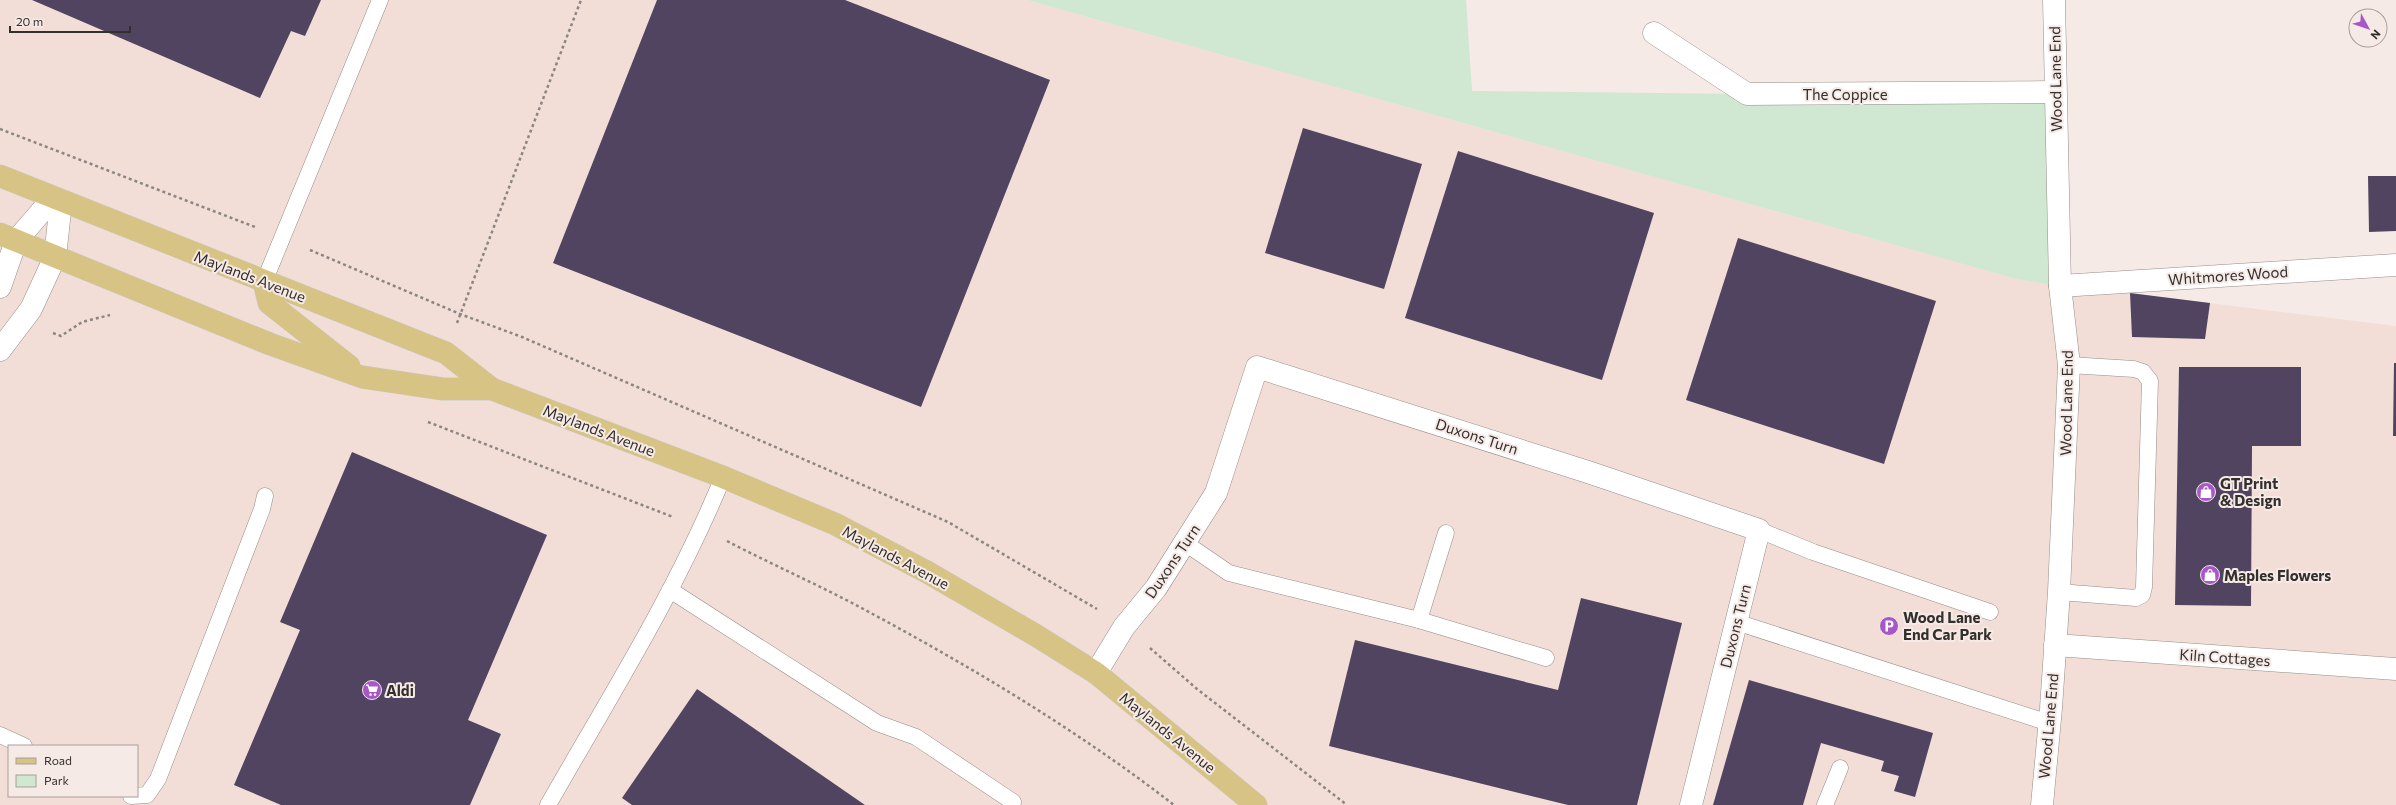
<svg xmlns="http://www.w3.org/2000/svg" width="2396" height="805" viewBox="0 0 2396 805" font-family="Commissioner,sans-serif">
<rect width="100%" height="100%" fill="#f6eae6"/>
<path fill="#f2ded7" fill-rule="evenodd" d="M0 0H1027L2016 279 2396 326V805H0ZM9 746H137V796H9Z"/>
<polygon fill="#d0e7d1" points="1027,0 1466,0 1472,91 1747,94 2055,92 2060,286 2016,279"/>
<g fill="#514461">
<polygon points="32,0 321,0 305,36 291,31 260,98"/>
<polygon points="657,0 845,0 1050,80 921,407 553,263"/>
<polygon points="1303,128 1422,164 1384,289 1265,253"/>
<polygon points="1458,151 1654,213 1602,380 1405,318"/>
<polygon points="2368,176 2396,176 2396,231 2369,232"/>
<polygon points="1738,238 1936,301 1884,464 1686,400"/>
<polygon points="2130,293 2210,303 2205,339 2132,337"/>
<polygon points="2394,363 2396,363 2396,436 2393,436"/>
<polygon points="2179,367 2301,367 2301,446 2252,446 2251,606 2175,605"/>
<polygon points="352,452 547,535 468,720 501,734 470,805 281,805 234,785 300,630 280,622"/>
<polygon points="1581,598 1682,623 1637,805 1568,805 1329,746 1355,640 1558,690"/>
<polygon points="1749,680 1933,733 1915,797 1894,791 1899,776 1881,771 1884,761 1821,743 1803,805 1713,805"/>
<polygon points="697,689 865,805 632,805 622,798"/>
</g>
<g fill="none" stroke-linecap="round" stroke-linejoin="round">
<g stroke="#968c88" stroke-width="17">
<g id="lane">
<polyline points="264,282 380,0"/>
<polyline points="1759,530 1813,552 1990,612"/>
<polyline points="1185,543 1229,573 1419,620 1546,658"/>
<polyline points="670,590 877,723 916,737 1013,802"/>
<polyline points="2059,592 2136,598 2142,595 2144,587 2150,381 2143,372 2134,369 2069,365"/>
<polyline points="1419,620 1446,533"/>
<polyline points="1736,622 2049,723"/>
<polyline points="0,735 24,746"/>
<polyline points="131,796 147,795 158,779 262,509 265,496"/>
<path d="M548 805C609 698 676 592 723 477"/>
<polyline points="1825,805 1840,768"/>
</g>
</g>
<g stroke="#968c88" stroke-width="23">
<g id="street">
<polyline points="1654,33 1747,94 2055,92"/>
<polyline points="2060,286 2396,265"/>
<polyline points="0,287 16,241 53,198"/>
<polyline points="0,350 31,309 55,257 61,202"/>
<polyline points="2055,645 2396,669"/>
<polyline points="1096,673 1124,627 1156,588 1216,493 1257,367 1588,472 1759,530 1691,805"/>
</g>
</g>
<g stroke="#968c88" stroke-width="23">
<polyline id="secondary" points="2042,805 2051,708 2059,592 2069,365 2060,286 2054,0"/>
</g>
<g stroke="#cac9c8" stroke-width="23">
<g id="primary">
<polyline points="0,176 446,353 492,389 723,477 835,524 927,572 1037,636 1096,673 1256,805"/>
<polyline points="0,234 270,344 362,377 443,389 492,389"/>
<polyline points="264,282 269,303 349,366"/>
</g>
</g>
<g stroke="#8c8582" stroke-width="2.5" stroke-dasharray="3 3" stroke-linecap="butt">
<polyline points="0,129 255,227"/>
<polyline points="310,250 460,314 522,337 948,522 1097,609"/>
<polyline points="457,323 581,0"/>
<polyline points="53,333 61,336 82,322 110,315"/>
<polyline points="428,422 673,517"/>
<path d="M727 541C769 563 812 582 854 604 965 663 1076 729 1174 805"/>
<polyline points="1150,648 1197,689 1347,805"/>
</g>
<use href="#lane" stroke="#fff" stroke-width="16"/>
<use href="#street" stroke="#fff" stroke-width="22"/>
<use href="#secondary" stroke="#fff" stroke-width="22"/>
<use href="#primary" stroke="#d7c383" stroke-width="22"/>
</g>
<defs>
<g id="shop-disc" transform="scale(1)"><circle r="9.5" fill="#a857c8" stroke="#f6eae6"/><path d="M-5-2.5h2.3a2.7 3.5 0 0 1 5.4 0H5L5.5 6h-11ZM-1.5-2.5h3a1.5 2.3 0 0 0-3 0Z" fill="#fff"/></g>
<g id="parking-disc" transform="scale(1)"><circle r="9.5" fill="#a857c8" stroke="#f6eae6"/><path d="M-3.5-5.5H1a3.5 3.5 0 0 1 0 7H-1V5.5H-3.5ZM-1-3.4V-.6H.8a1.4 1.4 0 0 0 0-2.8Z" fill="#fff"/></g>
<g id="supermarket-disc" transform="scale(1)"><circle r="9.5" fill="#a857c8" stroke="#f6eae6"/><path d="M-6-5.5h2.5l.6 2H6L4.5 2H-2.5L-4.4-4H-6ZM-1.5 3.2a1.3 1.3 0 1 0 .1 0ZM3 3.2a1.3 1.3 0 1 0 .1 0Z" fill="#fff"/></g>
</defs>
<g fill-rule="evenodd">
<use href="#shop-disc" x="2206" y="492"/>
<use href="#shop-disc" x="2210" y="575"/>
<use href="#parking-disc" x="1889" y="626"/>
<use href="#supermarket-disc" x="372" y="690"/>
</g>
<g text-anchor="middle" dominant-baseline="central" stroke-width="4" stroke-linejoin="round" paint-order="stroke">
<g font-size="15" fill="#332f2d" stroke="#f6eae6">
<text transform="translate(2055 79) rotate(-91)">Wood Lane End</text>
<text x="1845" y="94">The Coppice</text>
<text transform="translate(2228 275) rotate(-4)">Whitmores Wood</text>
<text transform="translate(250 276) rotate(21)">Maylands Avenue</text>
<text transform="translate(2066 403) rotate(-89)">Wood Lane End</text>
<text transform="translate(599 430) rotate(21)">Maylands Avenue</text>
<text transform="translate(1477 436) rotate(18)">Duxons Turn</text>
<text transform="translate(896 557) rotate(28)">Maylands Avenue</text>
<text transform="translate(1172 561) rotate(-56)">Duxons Turn</text>
<text transform="translate(1735 626) rotate(-76)">Duxons Turn</text>
<text transform="translate(2225 657) rotate(4)">Kiln Cottages</text>
<text transform="translate(2048 726) rotate(-85)">Wood Lane End</text>
<text transform="translate(1168 732) rotate(39)">Maylands Avenue</text>
</g>
<g font-size="15" font-weight="bold" fill="#332f2d" stroke="#f6eae6" text-anchor="start">
<text x="2220" y="483">GT Print<tspan x="2220" dy="17">&amp; Design</tspan></text>
<text x="2224" y="575">Maples Flowers</text>
<text x="1903" y="617">Wood Lane<tspan x="1903" dy="17">End Car Park</tspan></text>
<text x="386" y="690">Aldi</text>
</g>
</g>
<rect x="8" y="745" width="130" height="52" fill="#f6eae6" stroke="#a89f9c"/>
<rect x="16" y="758" width="20" height="6" fill="#d7c383" stroke="#a89f9c"/>
<text x="44" y="765" font-size="12" fill="#332f2d">Road</text>
<rect x="16" y="775" width="20" height="12" fill="#d0e7d1" stroke="#a89f9c"/>
<text x="44" y="785" font-size="12" fill="#332f2d">Park</text>
<g transform="translate(2368 28) rotate(130)"><circle r="19" fill="#f6eae6" stroke="#a89f9c"/>
<path d="M0-3L7 15L0 10L-7 15Z" fill="#a857c8"/>
<text y="-6" font-size="11" font-weight="bold" text-anchor="middle" fill="#332f2d">N</text>
</g>
<path d="M10 26v6h120v-6" fill="none" stroke="#332f2d" stroke-width="2"/>
<text x="16" y="26" font-size="12" fill="#332f2d" stroke="#f6eae6" stroke-width="3" paint-order="stroke">20 m</text>
</svg>
